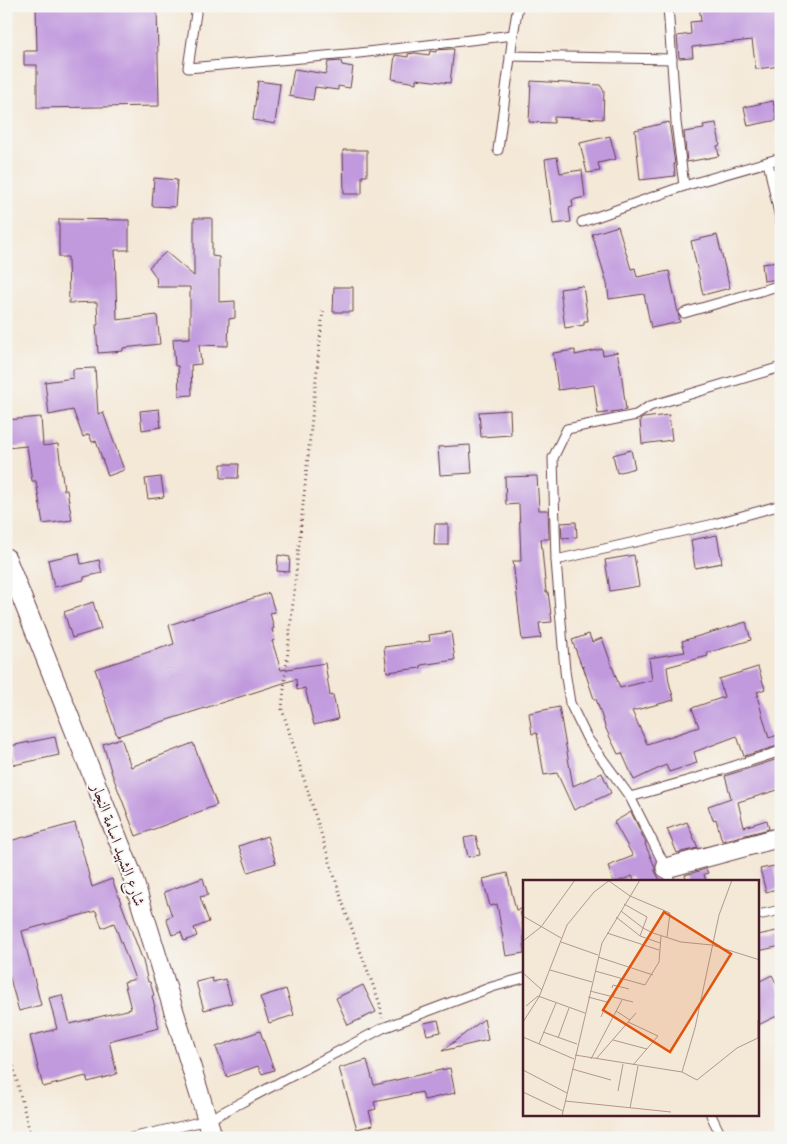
<svg xmlns="http://www.w3.org/2000/svg" width="787" height="1144" viewBox="0 0 787 1144" font-family="Cardo,Amiri,serif">
<rect width="100%" height="100%" fill="#f6f6f2"/>
<filter id="ink" filterUnits="userSpaceOnUse"><feTurbulence type="fractalNoise" baseFrequency=".02" numOctaves="2"/><feDisplacementMap in="SourceGraphic" scale="10" xChannelSelector="R" yChannelSelector="G"/><feConvolveMatrix kernelMatrix="1 2 1 2 8 2 1 2 1" color-interpolation-filters="sRGB"/></filter>
<filter id="wash" filterUnits="userSpaceOnUse"><feTurbulence type="fractalNoise" baseFrequency=".0096" numOctaves="4" result="noise"/><feDisplacementMap in="SourceGraphic" scale="20" xChannelSelector="R" yChannelSelector="G"/><feGaussianBlur stdDeviation="1.12" result="paint"/><feColorMatrix in="noise" values="0 0 0 0 0 0 0 0 0 0 0 0 0 0 0 0 0 1.4 0 .05"/><feComposite in="paint" operator="in"/></filter>
<g filter="url(#wash)">
<rect width="100%" height="100%" fill="#f4e8d7"/>
<g id="blocks">
<g fill="#c19ade">
<polygon points="36,6 157,6 159,106 37,108 37,65 24,65 24,51 37,51"/>
<polygon points="699,6 777,6 781,41 781,66 756,69 752,40 692,47 693,57 679,58 677,36 691,34 690,22 701,21"/>
<polygon points="451,49 454,49 450,83 416,79 416,83 392,79 395,55 408,57 408,54 415,53 429,55 430,51 436,52 436,50"/>
<polygon points="341,61 342,65 353,67 350,88 338,86 338,90 315,87 313,100 289,96 294,69 326,74 328,62"/>
<polygon points="258,81 280,84 275,124 253,120"/>
<polygon points="531,81 600,85 604,91 603,119 554,117 554,123 529,122"/>
<polygon points="773,101 777,120 748,126 744,107"/>
<polygon points="669,122 675,164 674,164 675,176 640,180 635,130"/>
<polygon points="716,123 720,145 717,146 719,156 687,162 684,132 704,129 703,125"/>
<polygon points="610,136 616,159 598,163 600,171 587,173 580,143"/>
<polygon points="343,150 367,150 367,176 362,176 362,194 344,194"/>
<polygon points="557,157 560,173 582,170 585,197 572,200 573,207 569,208 571,222 553,224 545,159"/>
<polygon points="154,178 177,180 175,207 152,206"/>
<polygon points="194,218 212,218 212,256 219,257 219,302 235,301 235,318 229,319 228,346 199,345 201,364 191,365 192,395 179,396 178,366 175,366 173,339 190,338 190,287 157,287 156,277 149,267 166,252 194,276"/>
<polygon points="59,219 129,220 129,250 115,250 117,320 157,315 160,344 123,348 123,351 98,353 96,325 98,325 97,302 69,303 68,257 59,257"/>
<polygon points="618,226 631,269 635,268 637,277 669,271 680,322 651,328 644,294 609,299 607,283 592,234"/>
<polygon points="717,235 730,288 703,295 691,241"/>
<polygon points="778,262 780,279 764,281 762,264"/>
<polygon points="583,286 588,321 584,321 584,325 565,328 560,289"/>
<polygon points="334,287 353,287 353,312 333,312"/>
<polygon points="602,349 603,355 617,352 621,371 626,410 598,414 594,385 558,390 553,353 575,350 575,355"/>
<polygon points="95,368 98,414 103,412 124,470 108,476 96,441 92,442 89,434 83,437 73,410 49,415 45,382 73,378 73,369"/>
<polygon points="159,409 161,427 142,430 140,411"/>
<polygon points="510,410 511,435 481,437 479,412"/>
<polygon points="669,415 672,440 642,444 640,420 643,418"/>
<polygon points="41,417 43,446 58,444 64,490 67,490 72,520 43,524 36,481 32,481 27,446 6,448 6,420"/>
<polygon points="470,445 472,473 440,475 438,447"/>
<polygon points="631,450 635,468 617,473 613,455"/>
<polygon points="221,464 239,464 238,478 221,478"/>
<polygon points="537,476 539,510 548,510 549,539 541,539 546,592 548,592 552,622 539,623 541,638 522,640 513,561 521,561 519,504 506,505 505,477"/>
<polygon points="161,477 164,497 148,499 145,479"/>
<polygon points="576,522 577,537 562,538 561,523"/>
<polygon points="435,524 448,524 448,545 434,545"/>
<polygon points="717,535 722,563 695,568 691,540"/>
<polygon points="79,553 81,564 99,560 102,573 84,577 84,580 54,587 48,560"/>
<polygon points="278,555 290,557 289,572 277,571"/>
<polygon points="634,555 639,586 610,591 605,560"/>
<polygon points="269,593 275,612 270,613 274,628 272,629 275,640 272,641 281,670 325,663 330,696 333,695 338,719 314,725 305,688 297,690 296,679 117,736 95,669 174,644 169,625"/>
<polygon points="93,602 101,629 72,638 64,612"/>
<polygon points="746,622 751,640 707,653 708,656 667,667 669,682 674,700 632,711 647,744 699,727 692,708 724,697 719,679 758,667 765,689 757,692 759,696 757,696 769,738 781,734 781,745 744,756 737,736 694,752 697,763 669,772 666,765 634,780 622,753 618,754 606,729 596,699 594,699 583,666 582,667 572,640 589,634 592,642 602,638 620,688 652,680 649,658 685,652 682,641"/>
<polygon points="451,632 455,660 421,665 421,668 387,672 384,647 430,641 429,635"/>
<polygon points="559,707 573,786 602,773 611,793 574,810 557,773 544,775 537,733 532,734 529,713"/>
<polygon points="55,737 59,755 14,765 10,746"/>
<polygon points="121,738 131,767 193,743 217,805 136,836 112,774 103,744"/>
<polygon points="781,758 781,789 738,802 744,827 767,820 769,829 722,841 716,819 713,820 708,806 731,798 725,776"/>
<polygon points="631,812 646,843 645,844 655,867 655,871 661,882 635,882 632,876 617,882 613,882 608,866 633,856 614,822"/>
<polygon points="687,822 698,848 677,853 667,829"/>
<polygon points="75,823 92,887 112,879 143,961 148,982 150,982 154,995 152,996 155,1007 154,1007 159,1028 109,1041 117,1074 88,1082 86,1076 43,1087 30,1036 57,1029 49,998 62,995 70,1024 131,1009 124,982 135,979 114,923 102,928 96,911 22,931 41,1005 19,1011 6,964 6,842"/>
<polygon points="267,836 276,863 248,872 239,846"/>
<polygon points="476,836 480,855 468,857 464,838"/>
<polygon points="774,866 780,888 766,892 760,869"/>
<polygon points="706,869 708,873 704,874 706,882 687,882 685,875"/>
<polygon points="507,873 516,910 520,909 523,928 524,927 524,953 506,956 497,904 490,906 483,879"/>
<polygon points="203,878 208,895 200,897 209,922 194,928 197,936 184,941 181,932 172,935 166,918 172,916 164,892"/>
<polygon points="781,930 781,946 758,951 758,935"/>
<polygon points="772,975 781,993 781,1014 758,1025 758,982"/>
<polygon points="212,978 213,982 225,979 232,1003 204,1010 196,982"/>
<polygon points="363,985 376,1012 348,1025 336,998"/>
<polygon points="286,989 294,1015 269,1023 260,997"/>
<polygon points="484,1019 488,1040 442,1051"/>
<polygon points="438,1020 441,1032 427,1035 424,1023"/>
<polygon points="260,1031 274,1070 262,1074 258,1066 227,1077 216,1047"/>
<polygon points="367,1060 374,1085 450,1068 455,1093 424,1100 422,1092 374,1102 376,1109 369,1111 373,1125 357,1129 339,1068"/>
</g>
</g>
</g>
<g filter="url(#ink)">
<use href="#blocks" fill-opacity="0" stroke="#643d45" stroke-width="1"/>
<g fill="none" stroke-linecap="round" stroke-linejoin="round">
<g stroke="#643d45" stroke-width="11">
<g id="service">
<polyline points="197,6 188,68 359,53 513,35"/>
<polyline points="668,6 676,122 684,186"/>
<polyline points="510,56 672,59"/>
<polyline points="498,150 513,35 518,6"/>
<polyline points="768,162 781,223"/>
<polyline points="582,222 684,186 781,158"/>
<polyline points="684,313 781,285"/>
<polyline points="556,560 714,524 781,505"/>
<polyline points="630,797 697,778 781,751"/>
<polyline points="670,882 666,868 630,797 587,738 570,703 565,671 556,560 553,458 567,429 636,415 650,406 781,367"/>
<polyline points="758,915 781,910"/>
<polyline points="711,1115 722,1138"/>
<polyline points="131,1138 208,1120 383,1028 492,987 524,978"/>
</g>
</g>
<g stroke="#643d45" stroke-width="21">
<g id="minor">
<polyline points="6,558 131,872 213,1138"/>
<polyline points="666,868 781,837"/>
</g>
</g>
<g stroke="#643d45" stroke-width="3" stroke-dasharray="1 4" stroke-linecap="butt">
<polyline points="323,311 282,709 345,910 380,1004 382,1018"/>
<polyline points="6,1037 31,1138"/>
</g>
<use href="#service" stroke="#fff" stroke-width="9"/>
<use href="#minor" stroke="#fff" stroke-width="19"/>
</g>
</g>
<g text-anchor="middle" dominant-baseline="central" stroke-width="4" stroke-linejoin="round" paint-order="stroke">
<g font-size="16" fill="#4a1f2b" stroke="#f6f6f2">
<text transform="translate(118 845) rotate(70)">شارع الشهيد اسامة النجار</text>
</g>
</g>
<g transform="translate(523 880)">
<rect width="236" height="236" fill="#f4e8d7"/>
<path fill="none" stroke="#b09892" stroke-width="1" d="M86 1 107 16 147 33 144 57M101 24 124 37 120 48 130 53 158 62 189 65 237 80M98 31 120 48 117 56M0 36 38 58M93 37 117 56 137 63M84 53 136 70M0 61 18 47 52 0M38 62 75 75M75 77 130 95M27 90 69 102M72 91 122 105 136 82 138 56M0 93 19 110M89 108 90 105 106 109M67 111 110 122M65 117 84 122 78 137M90 117 98 98M3 126 15 116 62 133M93 131 107 140M0 142 16 117 44 45 71 12 87 0M105 142 135 156 110 185M20 152 54 164M0 157 51 179M35 158 46 128M235 158V140M90 160 124 169M16 164 33 123M52 175 159 192 174 200 214 168 237 157M68 179 99 120M73 179 113 133M49 189 88 200M0 190 44 213M159 192 172 148 196 35 209 0M95 211 100 184M0 212 40 231M42 221 148 232M107 228 115 186M39 236 79 63 117 0"/>
<path fill="#e0560e" fill-opacity="0.15" stroke="#e0560e" stroke-width="2.5" d="M141 32 208 74 147 172 80 130Z"/>
<rect width="236" height="236" fill="none" stroke="#4a1f2b" stroke-width="2.5"/>
</g>
<rect width="787" height="1144" fill="none" stroke="#f6f6f2" stroke-width="25"/>
</svg>
